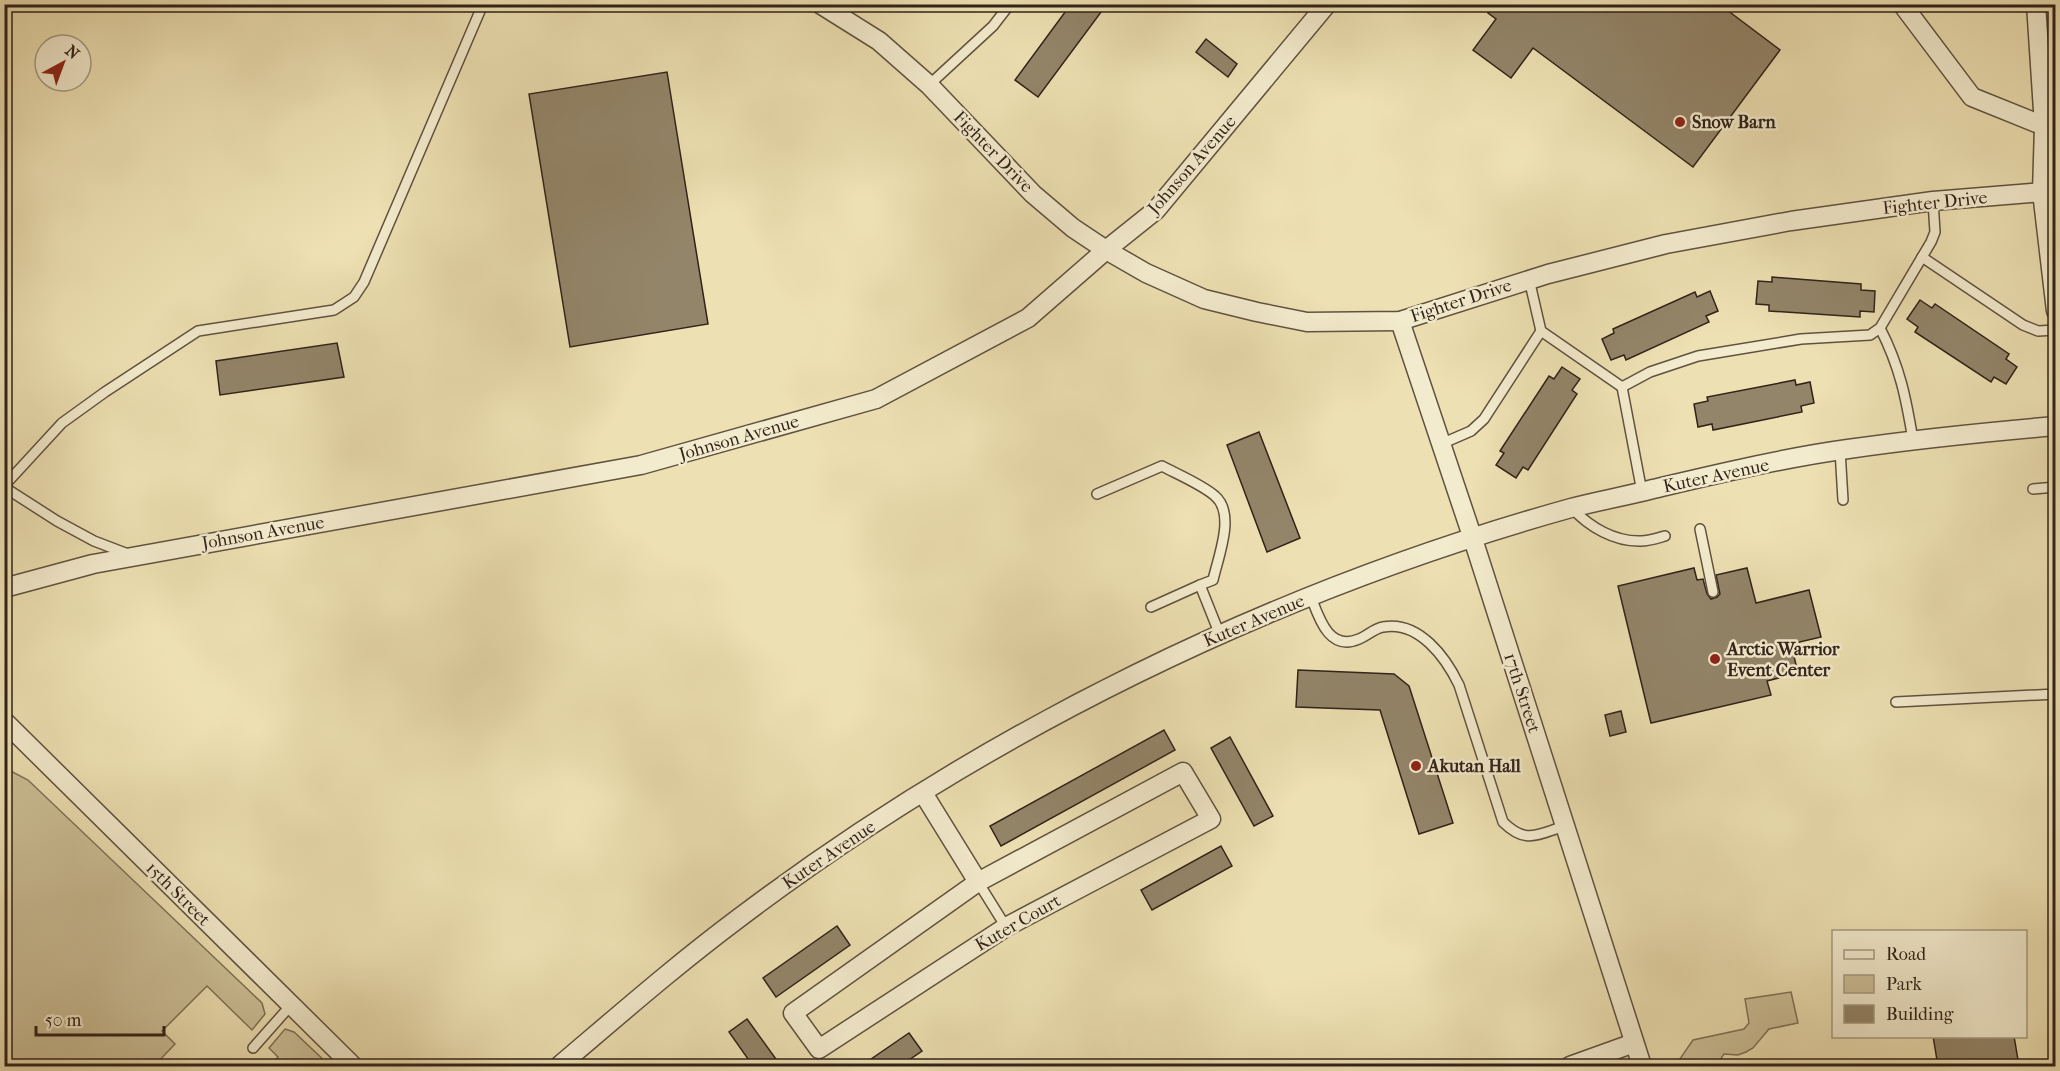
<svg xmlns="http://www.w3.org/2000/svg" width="2060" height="1071" viewBox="0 0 2060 1071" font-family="'IM FELL French Canon',serif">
<rect width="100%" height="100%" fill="#ede0b2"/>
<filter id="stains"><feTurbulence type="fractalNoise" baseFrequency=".00333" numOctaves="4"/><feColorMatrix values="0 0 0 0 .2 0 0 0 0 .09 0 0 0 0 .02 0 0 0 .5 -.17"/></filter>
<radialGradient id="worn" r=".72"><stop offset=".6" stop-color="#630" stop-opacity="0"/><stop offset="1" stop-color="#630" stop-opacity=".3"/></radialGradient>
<g fill="#cdc098" stroke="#7f7159" stroke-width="1.5">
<polygon points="2045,5 2055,5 2055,90 2050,90"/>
<polygon points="5,768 28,780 262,1003 265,1014 252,1030 207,986 162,1031 175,1044 154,1066 5,1066"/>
<polygon points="1791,992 1798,1023 1769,1029 1753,1048 1746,1052 1738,1055 1724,1054 1716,1066 1678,1066 1677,1063 1693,1040 1744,1029 1749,1023 1745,999"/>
<polygon points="285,1029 294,1032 330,1066 269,1066 278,1057 269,1048"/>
</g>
<g fill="#938569" stroke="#31221a" stroke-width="1.5">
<polygon points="1071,4 1107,4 1038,97 1015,80"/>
<polygon points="1494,4 1719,4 1780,50 1693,167 1533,48 1511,78 1473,50 1496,19 1488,13"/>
<polygon points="1206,39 1237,64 1228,77 1196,52"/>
<polygon points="667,72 708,324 570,347 529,94"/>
<polygon points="1772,277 1861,284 1861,290 1875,291 1874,312 1860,311 1860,317 1769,311 1769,305 1756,304 1758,281 1772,282"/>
<polygon points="1710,291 1718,311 1706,316 1709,322 1626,360 1624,355 1611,360 1602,339 1614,333 1613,329 1695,292 1697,297"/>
<polygon points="1920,300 1932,308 1935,304 2009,354 2006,359 2017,367 2006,384 1994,377 1991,382 1915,332 1918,327 1907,319"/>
<polygon points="337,343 344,377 220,395 216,361"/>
<polygon points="1562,367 1580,379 1572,390 1577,394 1528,470 1523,467 1516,478 1496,465 1504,453 1500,451 1549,376 1554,379"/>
<polygon points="1795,380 1796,385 1810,382 1814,403 1801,406 1802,412 1713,430 1712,424 1698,427 1694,404 1708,401 1707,397"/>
<polygon points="1259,432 1300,538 1267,552 1227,445"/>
<polygon points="1694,568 1697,580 1703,579 1707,594 1711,599 1717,597 1720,594 1716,575 1747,568 1756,603 1809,590 1821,637 1791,644 1798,673 1767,681 1771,695 1651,723 1618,586"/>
<polygon points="1298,670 1394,674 1409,686 1453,823 1419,834 1380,710 1296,707"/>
<polygon points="1621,711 1626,732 1610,736 1605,715"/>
<polygon points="1164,730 1175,750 1001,846 990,826"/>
<polygon points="1230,737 1273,816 1254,826 1211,748"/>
<polygon points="1221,846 1232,866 1152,910 1141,890"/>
<polygon points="837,926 850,945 776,997 763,978"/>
<polygon points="747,1019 781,1066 753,1066 729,1032"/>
<polygon points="909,1033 922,1051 900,1066 861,1066"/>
<polygon points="1933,1036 2014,1036 2019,1066 1938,1066"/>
</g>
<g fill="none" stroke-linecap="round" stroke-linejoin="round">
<g stroke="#605240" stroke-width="12">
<g id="lane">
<polyline points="929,85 993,26 1010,4"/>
<polyline points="1922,257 2023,325 2038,331 2056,330"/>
<polyline points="1529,279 1541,331 1622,387"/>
<path d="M1880 328C1900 367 1906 398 1913 440"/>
<polyline points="1441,444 1471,431 1484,419 1541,331"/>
<polyline points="1840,450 1843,500"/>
<polyline points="4,486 62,423 105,392 198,331 334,310 354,297 364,282 483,4"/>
<polyline points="4,487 57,521 94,541 128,554"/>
<polyline points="2033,489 2056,487"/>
<polyline points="1642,492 1622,387 1650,372 1698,356 1801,339 1870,335 1880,328 1931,242 1935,232 1933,201"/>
<path d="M1097 494 1162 466C1177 474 1203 485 1215 496 1236 514 1218 557 1213 580L1200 585"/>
<path d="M1572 508C1589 527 1615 542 1641 541 1649 541 1658 538 1665 536"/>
<polyline points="1700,529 1713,592"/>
<path d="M1311 597C1319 618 1329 652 1359 639 1367 636 1375 628 1383 627 1419 620 1446 658 1459 685L1503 822C1526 845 1538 834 1565 826"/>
<polyline points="1151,607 1200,585 1220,635"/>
<polyline points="1896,702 2056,694"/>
<polyline points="978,882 1006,927"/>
<polyline points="2055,958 2056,958"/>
<polyline points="253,1048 291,1005"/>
</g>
</g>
<g stroke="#605240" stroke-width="21">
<g id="street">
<polyline points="820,4 879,41 929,85 1033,194 1073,228 1106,250 1146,273 1204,299 1257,312 1307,322 1400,321 1548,274 1666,244 1791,221 1933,201 2056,191"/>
<polyline points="1902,4 1972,97 2044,126 2052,126"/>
<polyline points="2036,4 2044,126 2042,192 2056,311"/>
<polyline points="1400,321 1473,539 1642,1066"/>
<polyline points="4,588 93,564 641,465 876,399 1028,318 1106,250 1156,210 1327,4"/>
<polyline points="4,721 353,1066"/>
<polygon points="1183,772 1211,819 1006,927 819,1049 793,1013 978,882"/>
<polyline points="923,793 978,882"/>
<path d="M559 1066C618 1016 676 965 739 918 986 731 1273 591 1571 508 1598 501 1626 496 1653 489 1717 474 1783 458 1848 449 1917 439 1986 432 2056 426"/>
<polyline points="1570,1066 1634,1043"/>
</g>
</g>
<use href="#lane" stroke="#f3ebcd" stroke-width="9"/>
<use href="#street" stroke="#f3ebcd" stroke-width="18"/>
</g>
<g fill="#8f2418" stroke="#f3ebcd" stroke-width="2">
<circle cx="1680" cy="122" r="6"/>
<circle cx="1715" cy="659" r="6"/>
<circle cx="1416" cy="766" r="6"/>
</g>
<g text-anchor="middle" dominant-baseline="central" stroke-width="5" stroke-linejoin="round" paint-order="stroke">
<g font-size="18" font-weight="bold" fill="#31221a" stroke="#f3ebcd" text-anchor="start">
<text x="1692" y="122">Snow Barn</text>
<text x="1727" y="649">Arctic Warrior<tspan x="1727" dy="21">Event Center</tspan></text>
<text x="1428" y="766">Akutan Hall</text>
</g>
<g font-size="18" fill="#31221a" stroke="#f3ebcd">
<text transform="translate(993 152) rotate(46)">Fighter Drive</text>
<text transform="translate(1192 165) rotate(-49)">Johnson Avenue</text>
<text transform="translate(1935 203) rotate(-6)">Fighter Drive</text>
<text transform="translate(1461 301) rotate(-18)">Fighter Drive</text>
<text transform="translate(739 438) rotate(-16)">Johnson Avenue</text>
<text transform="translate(1716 476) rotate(-12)">Kuter Avenue</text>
<text transform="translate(263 533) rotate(-10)">Johnson Avenue</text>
<text transform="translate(1254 621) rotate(-23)">Kuter Avenue</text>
<text transform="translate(1522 693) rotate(72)">17th Street</text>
<text transform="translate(829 855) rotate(-34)">Kuter Avenue</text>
<text transform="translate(178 894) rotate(45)">15th Street</text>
<text transform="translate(1018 923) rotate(-30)">Kuter Court</text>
</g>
</g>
<rect width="2060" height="1071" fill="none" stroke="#ede0b2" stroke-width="24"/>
<rect x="6" y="6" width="2048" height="1059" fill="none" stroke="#31221a" stroke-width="3"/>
<rect x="12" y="12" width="2036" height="1047" fill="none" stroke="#31221a" stroke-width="1.5"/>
<rect x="1832" y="930" width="195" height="108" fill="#f3ebcd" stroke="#a59b85" stroke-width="1.5"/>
<rect x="1844" y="950" width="30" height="9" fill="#f3ebcd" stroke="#a59b85" stroke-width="1.5"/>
<text x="1886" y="960" font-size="18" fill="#31221a">Road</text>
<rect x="1844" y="975" width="30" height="18" fill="#cdc098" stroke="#a59b85" stroke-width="1.5"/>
<text x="1886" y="990" font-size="18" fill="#31221a">Park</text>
<rect x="1844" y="1005" width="30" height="18" fill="#938569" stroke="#a59b85" stroke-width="1.5"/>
<text x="1886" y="1020" font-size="18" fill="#31221a">Building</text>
<g transform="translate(63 63) rotate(41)"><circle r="28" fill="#f3ebcd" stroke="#a59b85" stroke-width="1.5"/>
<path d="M0-4.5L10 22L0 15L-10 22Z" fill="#8f2418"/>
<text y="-9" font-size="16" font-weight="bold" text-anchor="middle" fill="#31221a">N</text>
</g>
<path d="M36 1026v9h128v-9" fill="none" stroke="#31221a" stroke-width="3"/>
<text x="45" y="1026" font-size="18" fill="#31221a" stroke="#f3ebcd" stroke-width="4.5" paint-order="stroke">50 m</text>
<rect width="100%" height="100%" filter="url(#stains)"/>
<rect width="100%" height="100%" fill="url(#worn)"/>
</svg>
